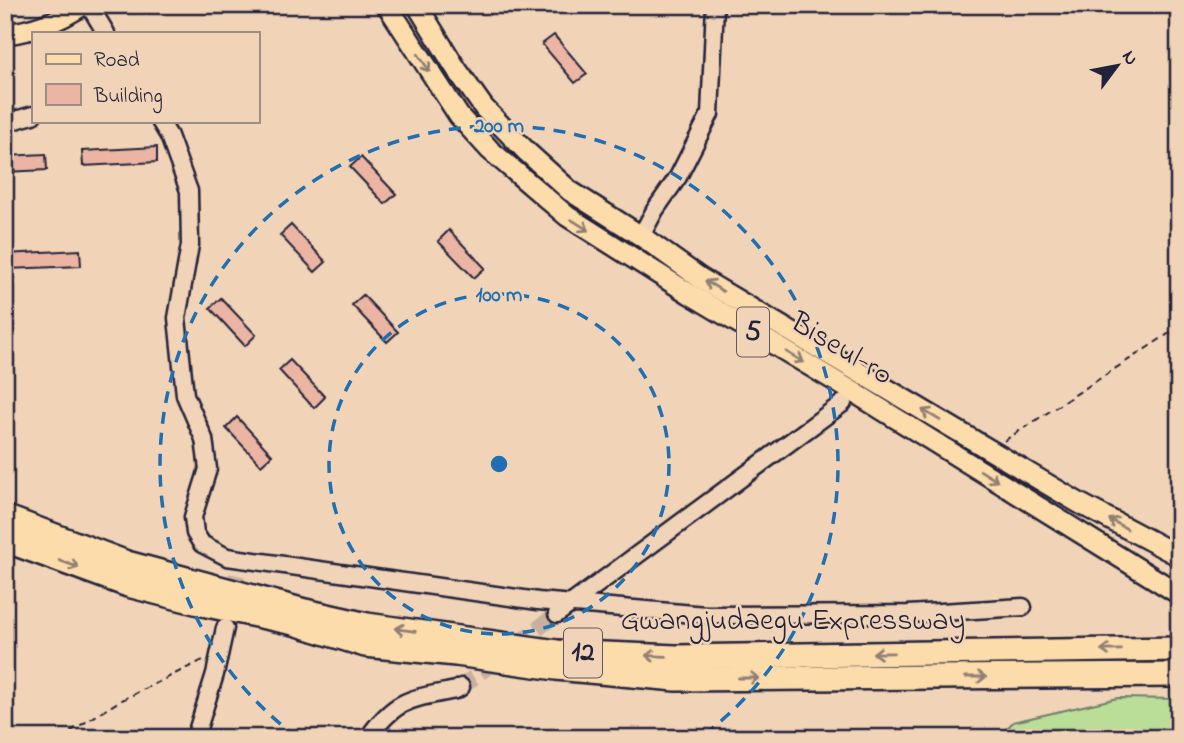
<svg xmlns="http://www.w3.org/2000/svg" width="1184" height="743" viewBox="0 0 1184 743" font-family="'Indie Flower',sans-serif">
<rect width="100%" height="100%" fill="#f1d4b7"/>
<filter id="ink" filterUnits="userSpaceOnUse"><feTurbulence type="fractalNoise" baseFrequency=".0143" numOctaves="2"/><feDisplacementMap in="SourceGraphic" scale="14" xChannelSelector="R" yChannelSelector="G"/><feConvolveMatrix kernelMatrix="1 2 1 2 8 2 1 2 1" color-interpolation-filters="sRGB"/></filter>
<g filter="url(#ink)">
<polygon fill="#bade98" stroke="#6e806a" stroke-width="2" points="1118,698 1179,699 1179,738 998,738 1013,722"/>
<g fill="#ecb5a3" stroke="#22223b" stroke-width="2">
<polygon points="554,35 587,74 575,83 542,44"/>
<polygon points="157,147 157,162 83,166 82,151"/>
<polygon points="46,154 47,170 5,172 5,156"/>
<polygon points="361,157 396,194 385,204 350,167"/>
<polygon points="291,225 326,262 315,272 280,235"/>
<polygon points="449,230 485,268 474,278 438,241"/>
<polygon points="80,250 81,266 7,269 6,254"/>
<polygon points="363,295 398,332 387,342 352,305"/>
<polygon points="221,298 256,335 245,346 210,308"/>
<polygon points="290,360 325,397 314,408 279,370"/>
<polygon points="237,417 272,455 261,465 226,428"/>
</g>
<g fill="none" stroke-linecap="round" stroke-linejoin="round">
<g stroke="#c8b09e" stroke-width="16" stroke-dasharray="16 8" stroke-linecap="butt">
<polyline points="231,602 237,575"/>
<polyline points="461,687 557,614"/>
</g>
<g stroke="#22223b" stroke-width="21">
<g id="minor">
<polyline points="89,5 106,33"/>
<polyline points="160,121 169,136 189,191 190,245 177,318 185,395 204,439 208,469 193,517 195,533 202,544 227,557 538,601 706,615 908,614 1023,607"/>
<polyline points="5,123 33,115"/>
<polyline points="641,236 655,210 678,177 710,114 715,5"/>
<polyline points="557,614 843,403"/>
<polyline points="195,738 215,674 225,628"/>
<path d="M368 738C396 698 411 699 456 690L461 687"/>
</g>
</g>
<g stroke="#22223b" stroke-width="24">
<g id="major">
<polyline points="387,5 459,116 490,150 567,216 690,294 852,391 1179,594"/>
<polyline points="417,5 455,67 484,108 527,152 570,191 641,236 700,278 1079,503 1179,556"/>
<path d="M5 34C34 31 59 21 83 5"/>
</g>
</g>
<g stroke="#22223b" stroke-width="28">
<g id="highway">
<polyline points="5,517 127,563 305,611 367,625 557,652 676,657 1179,649"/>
<polyline points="5,540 128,585 207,605 294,623 365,645 456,654 556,668 676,679 1179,675"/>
</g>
</g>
<g stroke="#22223b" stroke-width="2" stroke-dasharray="7 5" stroke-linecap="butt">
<polyline points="1004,441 1179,327"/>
<polyline points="60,738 118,702 203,660"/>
<polyline points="1164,738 1179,735"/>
</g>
<use href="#minor" stroke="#f1d4b7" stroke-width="16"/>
<use href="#major" stroke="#fddcac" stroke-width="19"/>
<use href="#highway" stroke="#fddcac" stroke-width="23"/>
</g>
<defs><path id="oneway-shaft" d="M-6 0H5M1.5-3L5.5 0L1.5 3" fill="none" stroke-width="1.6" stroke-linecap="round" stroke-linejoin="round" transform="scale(1.75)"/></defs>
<g stroke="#907f74">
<use href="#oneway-shaft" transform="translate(424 63) rotate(57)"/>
<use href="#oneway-shaft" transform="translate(580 225) rotate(32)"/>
<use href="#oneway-shaft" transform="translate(714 286) rotate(-149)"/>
<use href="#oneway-shaft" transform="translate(795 357) rotate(31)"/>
<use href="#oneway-shaft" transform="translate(931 415) rotate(-149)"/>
<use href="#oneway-shaft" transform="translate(989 476) rotate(32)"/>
<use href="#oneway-shaft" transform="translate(1118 524) rotate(-151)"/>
<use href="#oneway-shaft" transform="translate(69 564) rotate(20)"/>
<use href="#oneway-shaft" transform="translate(405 630) rotate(-172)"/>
<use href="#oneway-shaft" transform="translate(1111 650) rotate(179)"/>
<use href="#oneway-shaft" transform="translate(883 653) rotate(179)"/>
<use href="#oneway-shaft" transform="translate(656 656) rotate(-178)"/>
<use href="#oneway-shaft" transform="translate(976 677)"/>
<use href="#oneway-shaft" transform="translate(749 678)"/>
</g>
</g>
<g fill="none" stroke="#1f6fb2" stroke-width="3.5" stroke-dasharray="12 9">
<circle cx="499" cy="464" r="170"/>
<path d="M297 737A339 339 0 1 1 701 737"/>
</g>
<g text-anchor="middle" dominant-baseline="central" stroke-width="5" stroke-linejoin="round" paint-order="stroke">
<g fill="#f1d4b7" stroke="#605760" stroke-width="2">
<rect x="737" y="307.5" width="32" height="49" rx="5"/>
<rect x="564" y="628.5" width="38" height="49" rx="5"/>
</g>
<g font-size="28" font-weight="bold" fill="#22223b">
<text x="753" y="332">5</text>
<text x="583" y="653">12</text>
</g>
<g font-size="30" fill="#22223b" stroke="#f1d4b7">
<text transform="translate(841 350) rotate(31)">Biseul-ro</text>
<text x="793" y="622">Gwangjudaegu Expressway</text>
</g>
</g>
<circle cx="499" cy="464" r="10" fill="#1f6fb2" stroke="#f1d4b7" stroke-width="3.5"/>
<g font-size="21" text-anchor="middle" font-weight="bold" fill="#1f6fb2" stroke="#f1d4b7" stroke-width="5" stroke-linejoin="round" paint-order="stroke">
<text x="499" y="132">200 m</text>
<text x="499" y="301">100 m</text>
</g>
<rect width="1184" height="743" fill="none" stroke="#f1d4b7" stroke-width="28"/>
<rect x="14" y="14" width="1156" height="715" fill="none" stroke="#22223b" stroke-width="2.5" filter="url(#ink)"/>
<rect x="32" y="32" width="228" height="91" fill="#f1d4b7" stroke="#9e8d85" stroke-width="2"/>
<rect x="46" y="54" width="35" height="10" fill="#fddcac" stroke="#9e8d85" stroke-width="2"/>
<text x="94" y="66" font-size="21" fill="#22223b">Road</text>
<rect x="46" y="84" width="35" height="21" fill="#ecb5a3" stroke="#9e8d85" stroke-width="2"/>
<text x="94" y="102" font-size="21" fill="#22223b">Building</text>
<g transform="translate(1117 66) rotate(58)" stroke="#f1d4b7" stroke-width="5" paint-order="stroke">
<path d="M0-5L12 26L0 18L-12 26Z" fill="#22223b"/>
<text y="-10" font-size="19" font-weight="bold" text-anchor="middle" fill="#22223b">N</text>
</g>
</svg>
